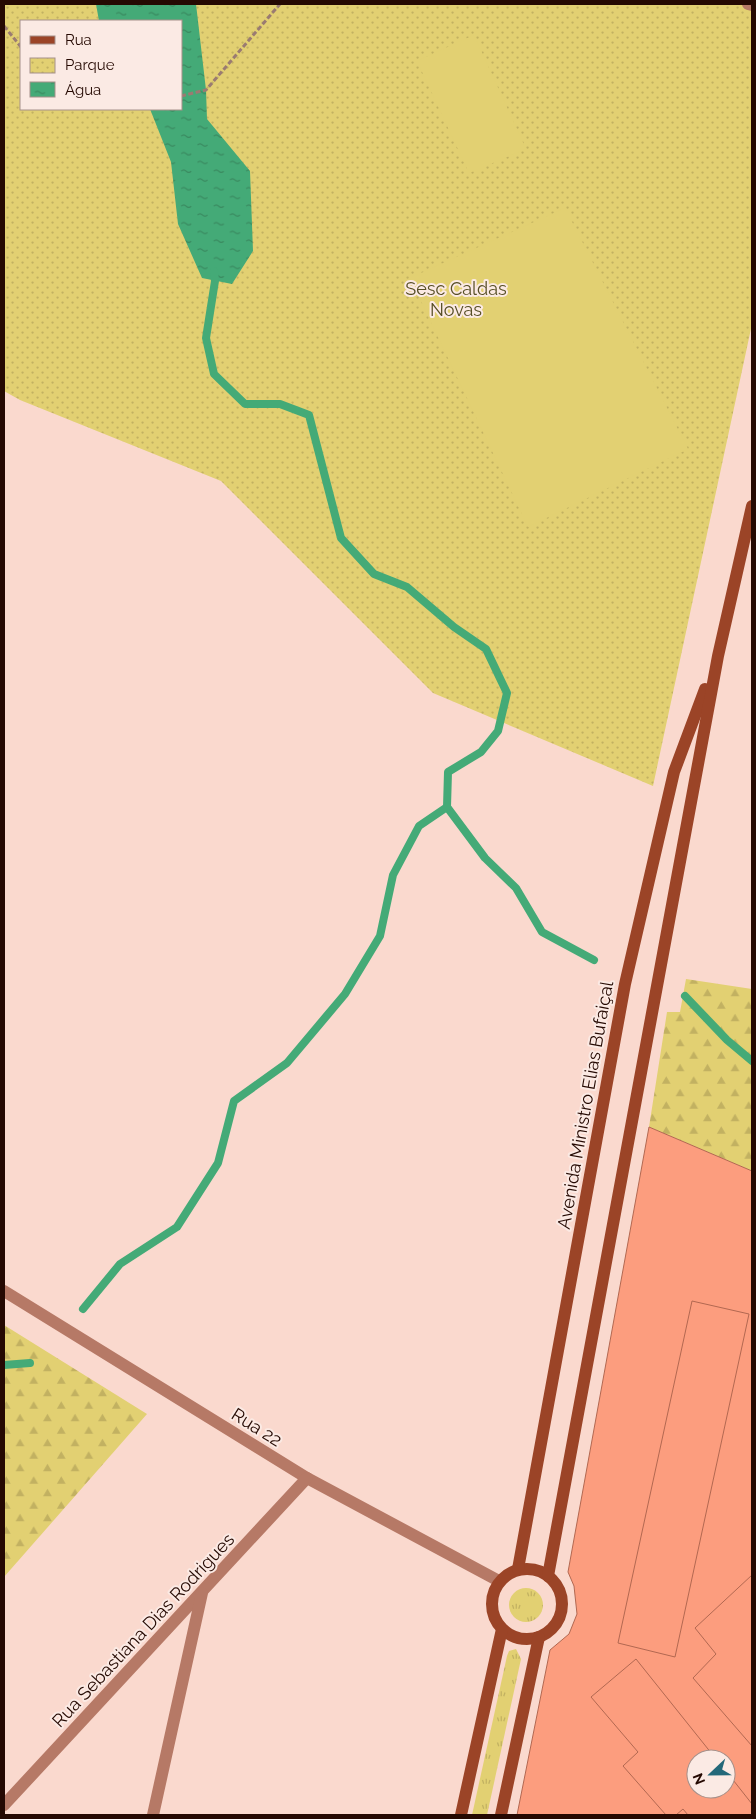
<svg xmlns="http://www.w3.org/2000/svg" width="756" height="1819" viewBox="0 0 756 1819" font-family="Raleway,sans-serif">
<defs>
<pattern id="grass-tufts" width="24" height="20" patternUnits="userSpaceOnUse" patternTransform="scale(1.25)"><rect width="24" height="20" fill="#e2d072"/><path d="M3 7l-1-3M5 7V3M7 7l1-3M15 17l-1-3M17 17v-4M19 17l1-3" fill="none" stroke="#c2b161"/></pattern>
<pattern id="forest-firs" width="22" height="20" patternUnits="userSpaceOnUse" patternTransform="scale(1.25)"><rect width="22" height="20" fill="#e2d072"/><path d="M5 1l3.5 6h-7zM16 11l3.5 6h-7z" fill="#c2b161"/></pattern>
<pattern id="park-dots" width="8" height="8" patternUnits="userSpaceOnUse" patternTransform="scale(1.25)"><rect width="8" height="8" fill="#e2d072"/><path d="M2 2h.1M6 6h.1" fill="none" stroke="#c2b161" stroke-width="1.8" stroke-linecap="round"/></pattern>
<pattern id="water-ripples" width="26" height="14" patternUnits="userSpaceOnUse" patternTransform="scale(1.25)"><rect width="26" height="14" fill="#4a7"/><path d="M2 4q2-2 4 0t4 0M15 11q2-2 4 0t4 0" fill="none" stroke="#39895f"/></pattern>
</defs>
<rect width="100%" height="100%" fill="#fad9ce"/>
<g fill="url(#grass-tufts)">
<circle cx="526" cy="1605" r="17"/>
<polygon points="516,1649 521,1659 487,1815 472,1815 507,1656 509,1651"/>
</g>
<g fill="url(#forest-firs)">
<polygon points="686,979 752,989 752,1171 649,1127 667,1012 680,1012"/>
<polygon points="4,1325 147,1414 4,1577"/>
</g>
<path fill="url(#park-dots)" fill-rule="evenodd" d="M4 4H752V324L653 786 433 693 221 481 20 400 4 391ZM21 21H181V109H21Z"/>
<g fill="#e2d072">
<polygon points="474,35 526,149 469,173 417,61"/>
<polygon points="565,208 688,449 528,527 410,278"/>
</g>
<polygon fill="url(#water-ripples)" points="96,4 196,4 206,90 207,119 250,171 253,251 232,284 202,278 178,224 171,162 150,109 181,109 181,21 99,21"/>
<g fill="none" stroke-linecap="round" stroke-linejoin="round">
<g stroke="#4a7" stroke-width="8">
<polyline points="214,271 215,281 206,338 214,374 245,404 280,404 309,415 341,538 374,574 407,587 454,627 486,649 507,693 498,731 481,752 448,772 447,807 485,858 516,888 542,932 594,960"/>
<polyline points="685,996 727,1040 752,1061"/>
<polyline points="83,1309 120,1264 177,1227 218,1163 234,1101 287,1063 345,994 380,936 393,875 419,826 447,807"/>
<polyline points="4,1365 30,1363"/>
</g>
</g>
<g fill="#fc9d7e" stroke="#b26851" fill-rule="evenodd">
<path d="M649 1127 752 1171V1815H517L550 1650 569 1634 577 1614 574 1586 568 1572ZM696 1759H726V1789H696Z"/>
<polygon points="692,1301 749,1314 675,1657 618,1643"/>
<polygon points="752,1575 752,1746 693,1678 716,1654 695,1628"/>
<polygon points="636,1659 716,1759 696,1759 696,1789 726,1789 726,1771 752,1804 752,1815 688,1815 683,1809 676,1815 666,1815 623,1766 638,1752 591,1697"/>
</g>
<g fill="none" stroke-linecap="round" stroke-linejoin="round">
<g stroke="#9a7b72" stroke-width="3" stroke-dasharray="5 2.5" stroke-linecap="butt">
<polyline points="4,26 21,47"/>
<polyline points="181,96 206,90 280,4"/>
</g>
<g stroke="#b67966" stroke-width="12">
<polyline points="748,4 752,5"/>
<polyline points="4,1291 307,1478 499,1581"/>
<polyline points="4,1805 307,1478"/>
<polyline points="153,1815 202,1593"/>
</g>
<g stroke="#9b4427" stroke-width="12">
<circle cx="527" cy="1604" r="35"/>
<polyline points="518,1569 625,984 674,772 705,689"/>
<polyline points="548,1576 718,656 752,506"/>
<polyline points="461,1815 502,1629"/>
<polyline points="501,1815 539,1637"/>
</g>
</g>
<g text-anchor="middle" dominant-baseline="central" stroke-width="4" stroke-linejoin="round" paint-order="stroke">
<g font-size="18" fill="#564e25" stroke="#fbeae4">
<text x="456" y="288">Sesc Caldas<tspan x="456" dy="21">Novas</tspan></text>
</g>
<g font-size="18" fill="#250902" stroke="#fbeae4">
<text transform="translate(585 1105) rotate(-80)">Avenida Ministro Elias Bufaiçal</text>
<text transform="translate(257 1427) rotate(32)">Rua 22</text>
<text transform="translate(143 1630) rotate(-47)">Rua Sebastiana Dias Rodrigues</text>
</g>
</g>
<rect width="756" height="1819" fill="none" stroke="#250902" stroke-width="10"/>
<rect x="20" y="20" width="162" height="90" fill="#fbeae4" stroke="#a5908a"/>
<rect x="30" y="36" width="25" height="8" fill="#9b4427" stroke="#a5908a"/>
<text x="65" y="45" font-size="15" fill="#250902">Rua</text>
<rect x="30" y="58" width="25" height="15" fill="url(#park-dots)" stroke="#a5908a"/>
<text x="65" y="70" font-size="15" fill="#250902">Parque</text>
<rect x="30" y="82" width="25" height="15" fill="url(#water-ripples)" stroke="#a5908a"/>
<text x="65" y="95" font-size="15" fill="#250902">Água</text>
<g transform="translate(711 1774) rotate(248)"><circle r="24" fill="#fbeae4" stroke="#a5908a"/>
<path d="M0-4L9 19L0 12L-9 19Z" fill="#246879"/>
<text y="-8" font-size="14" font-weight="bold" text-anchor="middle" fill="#250902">N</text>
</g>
</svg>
